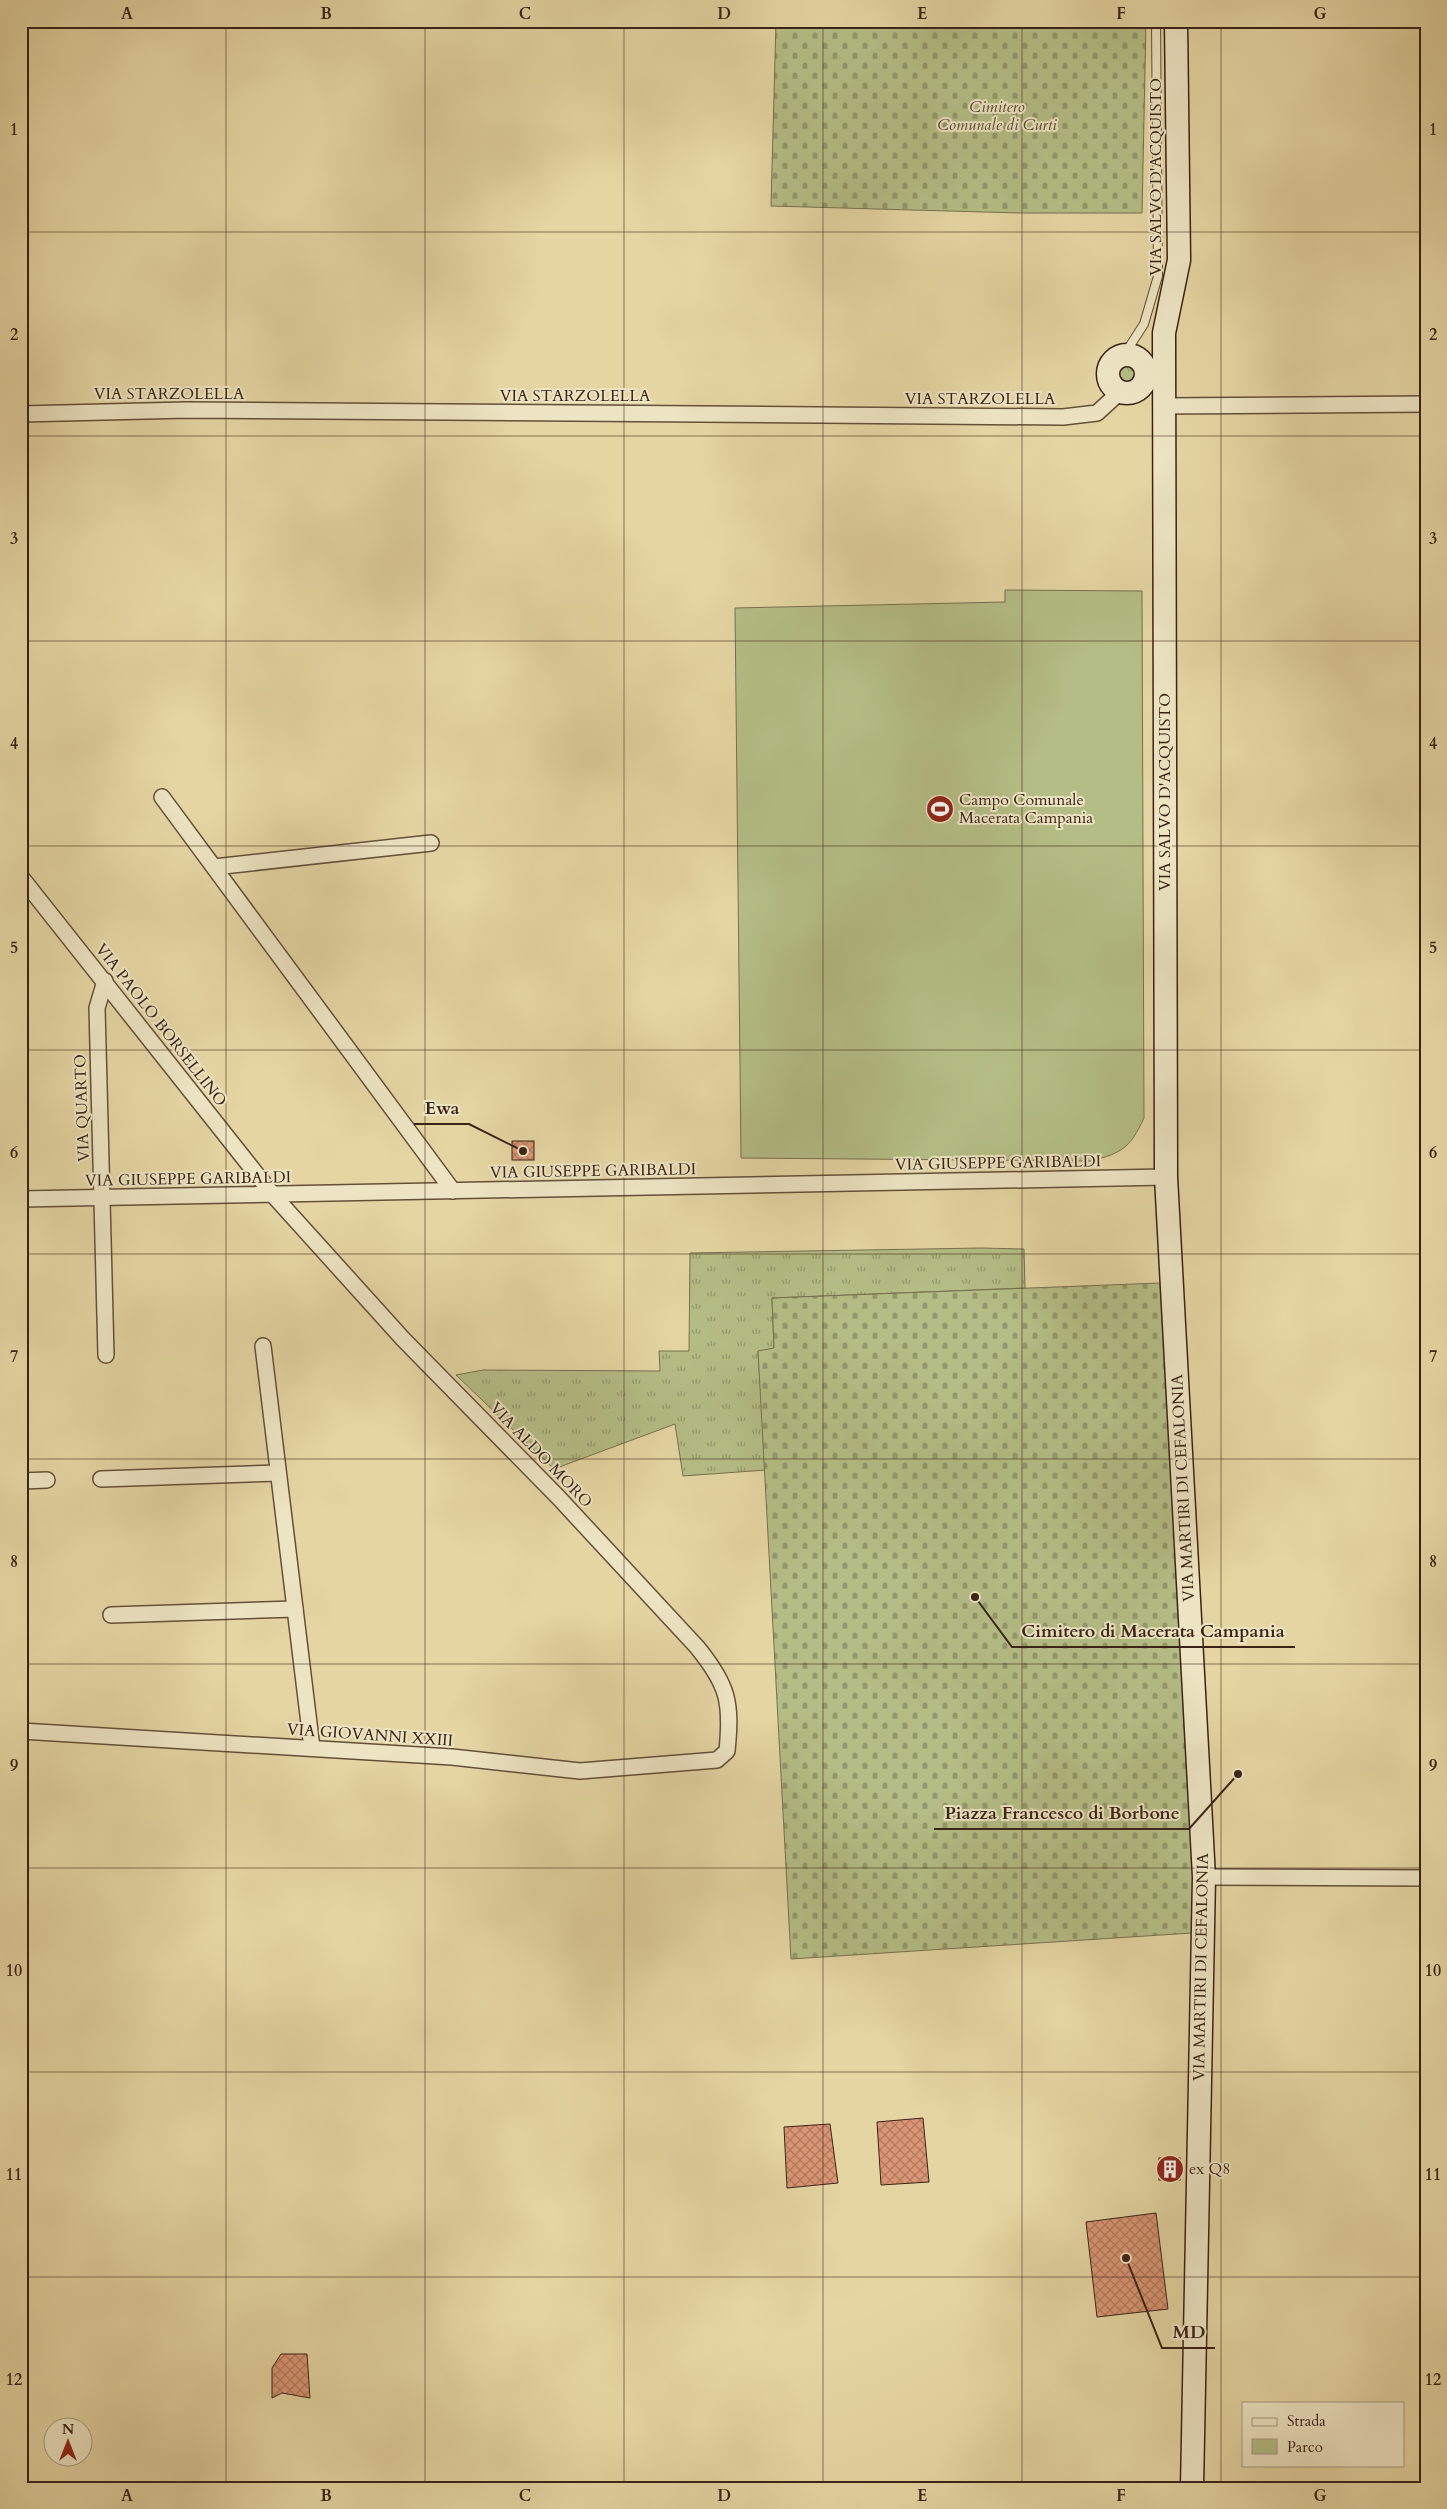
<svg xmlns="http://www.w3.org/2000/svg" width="1447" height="2509" viewBox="0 0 1447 2509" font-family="Cardo,serif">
<defs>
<pattern id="grass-tufts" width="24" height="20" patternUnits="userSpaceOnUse" patternTransform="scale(1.25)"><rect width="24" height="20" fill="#b4bd85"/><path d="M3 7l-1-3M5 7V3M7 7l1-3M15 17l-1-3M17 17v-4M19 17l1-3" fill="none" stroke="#93996c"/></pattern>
<pattern id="cemetery-stones" width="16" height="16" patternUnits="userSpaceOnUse" patternTransform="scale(1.25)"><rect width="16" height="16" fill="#b4bd85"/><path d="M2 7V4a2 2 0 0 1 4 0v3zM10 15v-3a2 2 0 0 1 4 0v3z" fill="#93996c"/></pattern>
<pattern id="building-cross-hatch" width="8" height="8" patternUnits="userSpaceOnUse" patternTransform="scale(1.25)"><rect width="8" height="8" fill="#da9674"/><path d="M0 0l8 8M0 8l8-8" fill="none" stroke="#b27a5e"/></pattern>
</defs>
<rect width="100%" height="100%" fill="#e4d5a2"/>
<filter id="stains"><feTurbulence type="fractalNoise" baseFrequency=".004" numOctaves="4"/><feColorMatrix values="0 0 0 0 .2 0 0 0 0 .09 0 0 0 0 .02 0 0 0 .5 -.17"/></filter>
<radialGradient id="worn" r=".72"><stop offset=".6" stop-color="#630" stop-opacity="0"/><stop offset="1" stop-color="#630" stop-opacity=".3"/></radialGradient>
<g fill="url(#grass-tufts)" stroke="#77704e">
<circle cx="1126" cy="375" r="14"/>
<polygon points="981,1248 1024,1249 1025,1288 772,1298 774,1348 758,1352 766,1470 683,1476 675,1424 554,1469 456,1375 483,1370 660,1371 659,1351 689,1351 690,1253"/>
</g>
<g fill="url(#cemetery-stones)" stroke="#77704e">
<polygon points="776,21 1146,21 1142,213 1020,213 771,206"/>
<polygon points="1160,1283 1191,1797 1193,1855 1192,1933 791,1959 758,1351 774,1348 772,1298"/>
</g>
<path fill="#b4bd85" stroke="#77704e" d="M1005 590 1142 591 1144 1118C1130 1148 1122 1153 1091 1161L741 1158 735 608 1005 602Z"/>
<g fill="url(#building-cross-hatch)" stroke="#3a2316">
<rect x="512" y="1141" width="22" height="19"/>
<polygon points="923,2118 929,2182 881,2185 877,2122"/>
<polygon points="830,2124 838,2183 787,2188 784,2127"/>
<rect x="1159" y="2158" width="21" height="22"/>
<polygon points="1156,2213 1168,2309 1097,2317 1086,2222"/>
<polygon points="281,2354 307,2354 310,2398 282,2393 272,2398 272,2368"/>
</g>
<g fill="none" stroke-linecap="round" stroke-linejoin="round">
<g stroke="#645039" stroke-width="10">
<polyline id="lane" points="1124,355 1144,324 1158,276 1156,21"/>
</g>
<g stroke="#645039" stroke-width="18">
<g id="street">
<polyline points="1164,406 1426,404"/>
<polyline points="21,414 187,410 1063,417 1097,413 1120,392"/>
<polyline points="162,797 453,1191"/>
<polyline points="214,867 431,843"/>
<path d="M21 877 273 1195 403 1339 559 1498 697 1647C728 1685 732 1702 727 1751L717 1760 580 1771 452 1757 21 1731"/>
<polyline points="105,981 97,1008 106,1355"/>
<polyline points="21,1199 1166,1177"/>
<polyline points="263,1346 312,1748"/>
<polyline points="101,1479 278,1473"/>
<polyline points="21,1481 47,1480"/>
<polyline points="111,1615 295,1609"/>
<polyline points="1204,1877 1426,1878"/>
</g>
</g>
<g stroke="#3a2316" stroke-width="25">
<g id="secondary">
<polyline points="1176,21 1179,260 1164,333 1166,1177 1204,1877 1192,2488"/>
<circle cx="1127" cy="374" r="19"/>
</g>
</g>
<use href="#lane" stroke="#ede4c3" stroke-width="8"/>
<use href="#street" stroke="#ede4c3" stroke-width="15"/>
<use href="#secondary" stroke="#ede4c3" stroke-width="22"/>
</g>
<path fill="none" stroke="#3a2316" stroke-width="1" stroke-opacity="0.55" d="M226 21V2488M425 21V2488M624 21V2488M823 21V2488M1022 21V2488M1221 21V2488M21 232H1426M21 436H1426M21 641H1426M21 846H1426M21 1050H1426M21 1254H1426M21 1459H1426M21 1664H1426M21 1868H1426M21 2072H1426M21 2277H1426"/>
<defs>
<g id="stadium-disc" transform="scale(1.4375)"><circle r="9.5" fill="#8f2418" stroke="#ede4c3"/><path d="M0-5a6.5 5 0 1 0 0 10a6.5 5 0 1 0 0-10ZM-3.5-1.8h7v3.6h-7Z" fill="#fff"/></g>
<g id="building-disc" transform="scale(1.4375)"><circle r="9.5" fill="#8f2418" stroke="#ede4c3"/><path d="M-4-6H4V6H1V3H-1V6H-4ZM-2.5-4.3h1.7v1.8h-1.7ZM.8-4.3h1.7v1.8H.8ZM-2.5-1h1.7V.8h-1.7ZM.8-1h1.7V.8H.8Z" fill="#fff"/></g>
</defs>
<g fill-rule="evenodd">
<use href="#stadium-disc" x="940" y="809"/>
<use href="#building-disc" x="1170" y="2169"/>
</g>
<g text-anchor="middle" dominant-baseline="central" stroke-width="4" stroke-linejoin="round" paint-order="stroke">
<g font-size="16" font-style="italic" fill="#584a32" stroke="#ede4c3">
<text x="997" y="107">Cimitero<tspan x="997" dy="18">Comunale di Curti</tspan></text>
</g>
<g font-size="16" fill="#3a2316" stroke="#ede4c3">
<text transform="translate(1156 177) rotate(-90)">VIA SALVO D'ACQUISTO</text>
<text x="169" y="394">VIA STARZOLELLA</text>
<text x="575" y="396">VIA STARZOLELLA</text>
<text x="980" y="399">VIA STARZOLELLA</text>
<text transform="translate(1165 792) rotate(-90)">VIA SALVO D'ACQUISTO</text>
<text transform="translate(161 1025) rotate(52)">VIA PAOLO BORSELLINO</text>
<text transform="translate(82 1108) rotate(-92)">VIA QUARTO</text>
<text transform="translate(998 1163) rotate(-1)">VIA GIUSEPPE GARIBALDI</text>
<text transform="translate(593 1171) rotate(-1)">VIA GIUSEPPE GARIBALDI</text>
<text transform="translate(188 1179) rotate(-1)">VIA GIUSEPPE GARIBALDI</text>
<text transform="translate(541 1455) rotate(46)">VIA ALDO MORO</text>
<text transform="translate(1183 1488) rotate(-93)">VIA MARTIRI DI CEFALONIA</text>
<text transform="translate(370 1735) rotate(4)">VIA GIOVANNI XXIII</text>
<text transform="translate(1201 1967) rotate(-89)">VIA MARTIRI DI CEFALONIA</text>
</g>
<g font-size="16" fill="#3a2316" stroke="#ede4c3" text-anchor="start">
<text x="959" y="800">Campo Comunale<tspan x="959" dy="18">Macerata Campania</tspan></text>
<text x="1189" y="2169">ex Q8</text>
</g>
</g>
<path fill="none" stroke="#3a2316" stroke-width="2" d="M523 1151L469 1124H414M975 1597L1012 1647H1295M1238 1774L1189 1829H934M1126 2258L1162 2348H1215"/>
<g fill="#3a2316" stroke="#ede4c3" stroke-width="2">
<circle cx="523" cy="1151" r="5"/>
<circle cx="975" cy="1597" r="5"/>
<circle cx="1238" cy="1774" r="5"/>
<circle cx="1126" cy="2258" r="5"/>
</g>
<g font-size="18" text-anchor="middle" font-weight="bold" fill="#3a2316" stroke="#ede4c3" stroke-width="4" stroke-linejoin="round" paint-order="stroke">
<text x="442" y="1114">Ewa</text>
<text x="1153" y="1637">Cimitero di Macerata Campania</text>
<text x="1062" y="1819">Piazza Francesco di Borbone</text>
<text x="1189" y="2338">MD</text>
</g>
<rect width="1447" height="2509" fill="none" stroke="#e4d5a2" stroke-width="55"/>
<rect x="1242" y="2402" width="162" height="65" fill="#ede4c3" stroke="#a5977e"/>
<rect x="1252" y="2418" width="25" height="8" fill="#ede4c3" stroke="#a5977e"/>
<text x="1287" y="2426" font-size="15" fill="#3a2316">Strada</text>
<rect x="1252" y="2439" width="25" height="15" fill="#b4bd85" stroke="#a5977e"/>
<text x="1287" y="2452" font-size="15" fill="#3a2316">Parco</text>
<g transform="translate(68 2442)"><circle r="24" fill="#ede4c3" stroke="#a5977e"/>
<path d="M0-4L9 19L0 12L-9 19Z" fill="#8f2418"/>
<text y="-8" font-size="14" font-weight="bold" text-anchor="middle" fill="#3a2316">N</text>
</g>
<rect x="28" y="28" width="1392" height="2454" fill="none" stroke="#3a2316" stroke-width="2"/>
<g font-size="16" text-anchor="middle" font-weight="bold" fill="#3a2316">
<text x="127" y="19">A</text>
<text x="326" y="19">B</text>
<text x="525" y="19">C</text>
<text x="724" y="19">D</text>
<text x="922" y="19">E</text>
<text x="1121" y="19">F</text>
<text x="1320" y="19">G</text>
<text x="14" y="135">1</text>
<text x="1433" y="135">1</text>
<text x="14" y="340">2</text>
<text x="1433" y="340">2</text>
<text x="14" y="544">3</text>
<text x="1433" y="544">3</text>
<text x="14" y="749">4</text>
<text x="1433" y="749">4</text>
<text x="14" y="953">5</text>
<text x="1433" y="953">5</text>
<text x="14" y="1158">6</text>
<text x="1433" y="1158">6</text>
<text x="14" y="1362">7</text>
<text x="1433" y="1362">7</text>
<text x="14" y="1567">8</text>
<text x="1433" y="1567">8</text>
<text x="14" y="1771">9</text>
<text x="1433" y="1771">9</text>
<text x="14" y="1976">10</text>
<text x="1433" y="1976">10</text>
<text x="14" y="2180">11</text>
<text x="1433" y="2180">11</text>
<text x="14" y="2385">12</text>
<text x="1433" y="2385">12</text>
<text x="127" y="2501">A</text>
<text x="326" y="2501">B</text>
<text x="525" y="2501">C</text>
<text x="724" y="2501">D</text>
<text x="922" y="2501">E</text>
<text x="1121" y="2501">F</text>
<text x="1320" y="2501">G</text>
</g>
<rect width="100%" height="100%" filter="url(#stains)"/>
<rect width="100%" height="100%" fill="url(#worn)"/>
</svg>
